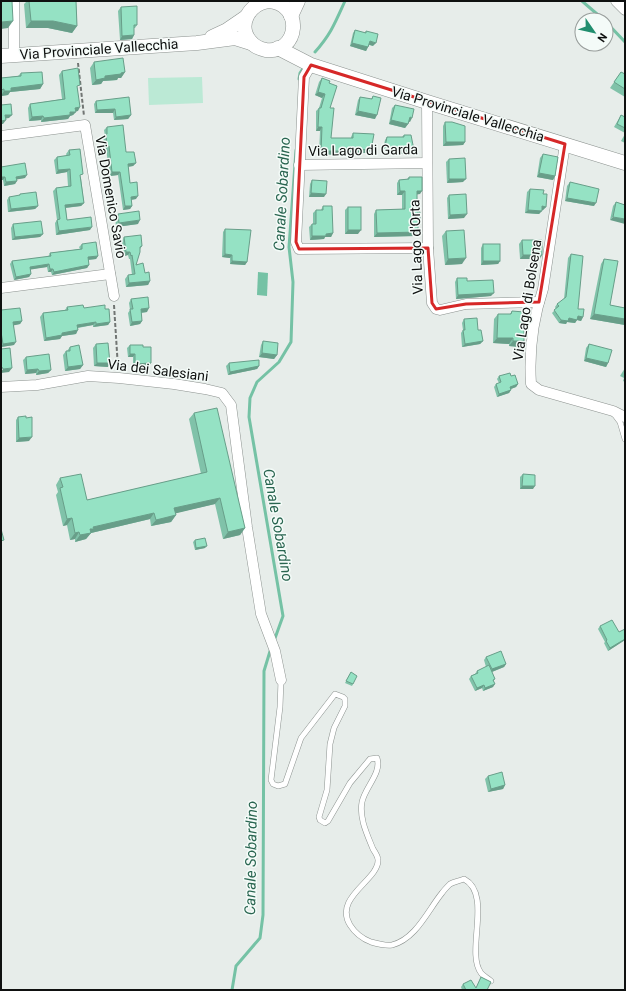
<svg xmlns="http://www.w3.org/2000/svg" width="626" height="991" viewBox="0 0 626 991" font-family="Roboto,sans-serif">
<rect width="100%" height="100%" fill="#e7edea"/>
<polygon fill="#bbe9d5" points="202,77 203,103 149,105 148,78"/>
<polygon fill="#75c2a5" points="258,272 268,273 267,296 257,295"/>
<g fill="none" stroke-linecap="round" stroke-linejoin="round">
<g stroke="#75c2a5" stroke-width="3">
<polyline points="582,1 604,20"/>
<polyline points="606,22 625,42"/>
<path d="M315 52C331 34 335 23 345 1"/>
<polyline points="299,79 300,73 304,67"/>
<polyline points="274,641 283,616 249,417 250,398 257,382 279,362 291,342 293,282 289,247 296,150"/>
<polyline points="232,990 236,966 260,938 263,915 264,671 271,648"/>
</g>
<g stroke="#8c928f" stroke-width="6">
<g id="lane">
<polyline points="614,414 620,422 625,439"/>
<path d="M281 680 280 707 271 780 273 784 278 786 285 784 301 738 335 694 343 697 345 699V706L334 728 330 744 327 790 319 817 320 820 325 823 328 821 350 783 370 759 377 758C382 773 365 787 362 802 359 818 367 834 373 849 375 852 378 857 378 860 379 880 333 897 350 925 355 933 363 939 371 942 378 944 385 946 392 945 416 939 428 910 442 893 444 890 447 887 450 884 454 882 459 881 464 879 493 894 465 952 481 973 483 976 488 978 491 981"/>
</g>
</g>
<g stroke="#8c928f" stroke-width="11">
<g id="street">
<polyline points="14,1 14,55"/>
<polyline points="616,1 625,10"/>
<polyline points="311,65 304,77 296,242 299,249 428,248"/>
<polyline points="427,102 428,248 432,303 436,309 440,310 466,304 539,302"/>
<polyline points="1,136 85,125 114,296"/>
<path d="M565 144 543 289C533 319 529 353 531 384L539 390 613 411 625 417"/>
<polyline points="299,165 427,163"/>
<polyline points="1,288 110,274"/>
<polyline points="1,387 37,385 88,376 119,378 174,384 205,389 222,393 231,405 247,527 261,614 275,651 281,680"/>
</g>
</g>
<g stroke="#8c928f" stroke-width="15">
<g id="secondary">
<path d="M268 1C249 4 237 25 250 41 254 46 260 49 266 50 299 54 304 4 269 1"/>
<polyline points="291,16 298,1"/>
<polyline points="212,37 227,30 246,17"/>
<polyline points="278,48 311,65 427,102 625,163"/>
<polyline points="1,56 197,43 235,38 251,43"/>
</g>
</g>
<g stroke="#717573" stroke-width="2" stroke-dasharray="4 2" stroke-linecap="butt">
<polyline points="78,63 84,116"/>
<polyline points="114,305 118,368"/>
</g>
<use href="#lane" stroke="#fff" stroke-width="5"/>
<use href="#street" stroke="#fff" stroke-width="10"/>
<use href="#secondary" stroke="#fff" stroke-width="14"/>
</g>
<g fill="#80c2a9">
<polygon points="27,1 76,1 77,26 72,33 48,28 26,28 24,4"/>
<polygon points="121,7 137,25 135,28 134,28 134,35 132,39 120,40 118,11"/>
<polygon points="355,30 365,33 366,31 373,46 369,45 366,51 350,46 353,33"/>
<polygon points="94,62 125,72 121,78 118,78 117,80 103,81 101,84 92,85 90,68"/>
<polygon points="62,71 78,89 78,111 76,111 73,115 70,116 68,119 41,122 41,120 29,121 28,108 30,104 62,99 59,75"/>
<polygon points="621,72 625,74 625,97 610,88"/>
<polygon points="21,73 43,84 40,89 10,92 8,95 1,96 1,78 18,76"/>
<polygon points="322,78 329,83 331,138 351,138 351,137 353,133 371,150 368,153 342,152 340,155 319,154 320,131 316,131 316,111 319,108 322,98 315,95 319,82"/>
<polygon points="373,96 375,119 355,115 358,100 360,97 371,99"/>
<polygon points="96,101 131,115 128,119 114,120 113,113 95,113 94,104"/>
<polygon points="395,105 410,122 409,121 408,124 405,128 389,124 392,108"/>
<polygon points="621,115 625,117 625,133 614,127"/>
<polygon points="445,122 465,142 463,145 443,146 443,126"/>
<polygon points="107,127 126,152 136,163 133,166 128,167 130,183 136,199 131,200 132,206 130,209 123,210 118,175 110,176 106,149 105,149 103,138 105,136 104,130"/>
<polygon points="625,134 625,143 621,141"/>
<polygon points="404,135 414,150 411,154 382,154 385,140 387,137 402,137"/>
<polygon points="69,150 81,178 84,203 81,206 66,208 67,220 90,230 56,235 55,223 57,220 53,191 56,188 68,186 67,172 56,174 54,160 57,157 67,156 66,154"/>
<polygon points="543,154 555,176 553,180 537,177 540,158"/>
<polygon points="449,159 463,182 447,183 446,162"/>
<polygon points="1,167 25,178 17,179 15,184 4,186 3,180 1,180"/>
<polygon points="409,177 420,194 417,194 418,232 415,236 374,237 374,214 376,210 402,209 402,195 397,195 397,183 399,180 407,179"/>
<polygon points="312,180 324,197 309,197 310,184"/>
<polygon points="570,182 594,206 565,201 567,186"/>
<polygon points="530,189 543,194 546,207 543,210 542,210 539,214 525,213 527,192"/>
<polygon points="20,194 38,206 35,209 8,212 7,200 9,197 19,196"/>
<polygon points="449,195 464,218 448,219 447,198"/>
<polygon points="616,202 625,205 610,220 613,206"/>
<polygon points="323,206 333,233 331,237 325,237 324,239 310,240 309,227 312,224 313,224 313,213 316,210 321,210"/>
<polygon points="348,207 358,234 345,234 345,210"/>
<polygon points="118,214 138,224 116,227 115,217"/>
<polygon points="13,224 43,234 40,237 12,240 11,228"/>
<polygon points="225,229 247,262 245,265 230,264 230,258 222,257 223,232"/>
<polygon points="446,231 462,264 445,265 442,236"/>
<polygon points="124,237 142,246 140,249 136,265 145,273 150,281 148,285 126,287 125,279 128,275 132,275 130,259 129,259 128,255 124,256 122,241"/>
<polygon points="522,240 540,259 520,259 519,244"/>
<polygon points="82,244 98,256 96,259 88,260 89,265 87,268 52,275 51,272 48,272 47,267 30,269 31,274 29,277 14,280 10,264 12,261 48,257 50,253 80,249 79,247"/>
<polygon points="483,244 500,261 498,264 481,265 481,248"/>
<polygon points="571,254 578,309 583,317 581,321 577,320 575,323 567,322 566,324 559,323 552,313 556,309 555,307 557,304 564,299 568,258"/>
<polygon points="604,259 610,305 625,308 625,325 590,319 601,264"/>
<polygon points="457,278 467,281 491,296 456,299 455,282"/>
<polygon points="131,299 147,312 141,313 142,321 140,324 130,326 128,313 130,310 129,303"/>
<polygon points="67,307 105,309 110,322 108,325 93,327 93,325 78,328 76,334 62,336 60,339 44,341 40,317 43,313 65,310"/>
<polygon points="1,310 22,321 20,324 14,325 14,345 1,347"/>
<polygon points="512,311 520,347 509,346 509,344 493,343 494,319 498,314 510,314"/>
<polygon points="464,319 483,341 480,344 462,347 461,333 463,330 462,323"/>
<polygon points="263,341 277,355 274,359 259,357 261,345"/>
<polygon points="96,344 108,367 94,366 93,348"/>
<polygon points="589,344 608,363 606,367 584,361 586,348"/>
<polygon points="130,345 143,347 149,366 133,367 133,357 128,357 127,348"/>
<polygon points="70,347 83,365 80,369 65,371 63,355 66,351 67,351"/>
<polygon points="26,357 51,370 48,373 36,375 36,373 25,374 23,360"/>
<polygon points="229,363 259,366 257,369 228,375 226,366"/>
<polygon points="625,368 625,382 623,381 624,378 620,376"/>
<polygon points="499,376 511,376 518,384 516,387 511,389 509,393 497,397 494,387 496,384 499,383 497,379"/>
<polygon points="194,413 245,528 240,535 223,539 215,504 175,513 176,515 171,522 151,526 150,519 91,533 86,539 75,542 75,539 70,540 67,525 63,526 56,495 58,492 56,485 60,478 87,500 201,474 189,419"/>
<polygon points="18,417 29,441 16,442 16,420"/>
<polygon points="523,474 533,489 520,489 520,477"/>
<polygon points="195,540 205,548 195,550 193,542"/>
<polygon points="600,626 619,632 625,629 625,640 608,651 604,643 605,642 598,629"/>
<polygon points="486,657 506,664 504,667 492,672 494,681 493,687 483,691 482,688 475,691 469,679 471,676 475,674 477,671 486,667 484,660"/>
<polygon points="351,672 353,684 352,686 345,683"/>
<polygon points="488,776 505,785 503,789 488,792 485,779"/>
<polygon points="481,977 487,990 462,990 461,987 463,984 476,988"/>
</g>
<g fill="#689e89">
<polygon points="13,21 8,28 1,29 1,22"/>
<polygon points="31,21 53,21 77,26 72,33 48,28 26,28"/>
<polygon points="134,35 132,39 120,40 122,36"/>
<polygon points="370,41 376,43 373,46 368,44"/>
<polygon points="352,43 368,47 366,51 350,46"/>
<polygon points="125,72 121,78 118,78 117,80 103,81 101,84 92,85 96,80 105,76"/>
<polygon points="43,84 40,89 10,92 8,95 1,96 4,91 11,88"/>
<polygon points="318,92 325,94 322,98 315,95"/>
<polygon points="80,107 78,111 73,112 75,108"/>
<polygon points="115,109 113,113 95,113 97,110"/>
<polygon points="358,111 377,115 375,119 355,115"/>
<polygon points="70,112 76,112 73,115 70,116 68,119 41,122 44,118"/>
<polygon points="5,115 12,115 9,118 3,119"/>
<polygon points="131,115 128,119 114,120 116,117"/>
<polygon points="43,116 41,120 29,121 32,117"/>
<polygon points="410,117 412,118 410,122 407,121"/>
<polygon points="6,120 3,124 1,124 1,121"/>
<polygon points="391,120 408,124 405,128 389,124"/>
<polygon points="318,127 322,127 320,131 316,131"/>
<polygon points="446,142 465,142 463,145 443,146"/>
<polygon points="107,146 109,146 106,149 105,149"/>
<polygon points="342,148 371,150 368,153 342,152 340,155 319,154 321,151"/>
<polygon points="414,150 411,154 382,154 384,151"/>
<polygon points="136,163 133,166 125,167 128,164"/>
<polygon points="70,169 67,172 56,174 58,170"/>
<polygon points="112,172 120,172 118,175 110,176"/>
<polygon points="539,173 555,176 553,180 537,177"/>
<polygon points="27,175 25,178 14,180 16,177"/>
<polygon points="1,177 5,177 3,180 1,180"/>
<polygon points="449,179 466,179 463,182 447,183"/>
<polygon points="17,181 15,184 4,186 6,182"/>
<polygon points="400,191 405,191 402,195 397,195"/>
<polygon points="417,191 422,191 420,194 414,195"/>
<polygon points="311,193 326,194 324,197 309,197"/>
<polygon points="138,196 136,199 129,200 131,197"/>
<polygon points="567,198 596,203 594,206 565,201"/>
<polygon points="84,203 81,206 63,208 65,205"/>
<polygon points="38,206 35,209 8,212 11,209"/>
<polygon points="125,206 132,206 130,209 123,210"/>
<polygon points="542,206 546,207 543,210 540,210"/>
<polygon points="528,210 542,211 539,214 525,213"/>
<polygon points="467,214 464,218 448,219 450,215"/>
<polygon points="613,217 625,219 625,224 610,220"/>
<polygon points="140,220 138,224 116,227 119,223"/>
<polygon points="92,227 90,230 56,235 59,231"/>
<polygon points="348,230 361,230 358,234 345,234"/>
<polygon points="418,232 415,236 374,237 377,233"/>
<polygon points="333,233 331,237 325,237 324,239 310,240 312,236"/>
<polygon points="43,234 40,237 12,240 15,237"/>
<polygon points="126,252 130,252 128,255 124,256"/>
<polygon points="225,254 232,255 230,258 222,257"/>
<polygon points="523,255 542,255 540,259 520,259"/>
<polygon points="98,256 96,259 86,260 88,257"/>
<polygon points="466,258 462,264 445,265 448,259"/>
<polygon points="232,261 247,262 245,265 230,264"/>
<polygon points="483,261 500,261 498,264 481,265"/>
<polygon points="49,264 47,267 28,270 30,267"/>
<polygon points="89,265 87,268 52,275 54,272"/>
<polygon points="50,269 53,269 51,272 48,272"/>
<polygon points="31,274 29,277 14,280 16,277"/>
<polygon points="150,281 148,285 126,287 129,283"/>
<polygon points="494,293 491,296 456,299 458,295"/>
<polygon points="149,308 147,312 138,313 141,309"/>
<polygon points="594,314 625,319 625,325 590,319"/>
<polygon points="578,316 583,317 581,321 577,320 575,323 567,322 566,324 559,323 561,320"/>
<polygon points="22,321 20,324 11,326 13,322"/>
<polygon points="142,321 140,324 130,326 132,322"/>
<polygon points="96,322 93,325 75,328 77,325"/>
<polygon points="110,322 108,325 93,327 96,324"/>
<polygon points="78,330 76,334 62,336 60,339 44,341 46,338 62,333"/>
<polygon points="497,338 513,338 509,344 493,343"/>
<polygon points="483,341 480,344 462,347 465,344"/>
<polygon points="513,341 524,341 520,347 509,346"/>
<polygon points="16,342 14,345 1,347 3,344"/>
<polygon points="262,353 277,355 274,359 259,357"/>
<polygon points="130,354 135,354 133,357 128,357"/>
<polygon points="586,358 608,363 606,367 584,361"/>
<polygon points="97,363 110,363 108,367 94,366"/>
<polygon points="151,363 149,366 133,367 135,364"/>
<polygon points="83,365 80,369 65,371 68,367"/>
<polygon points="259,366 257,369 228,375 230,372"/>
<polygon points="12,368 9,372 1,373 1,372 3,369"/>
<polygon points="38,369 36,373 25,374 27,370"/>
<polygon points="51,370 48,373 36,375 39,371"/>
<polygon points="518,384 516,387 508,390 510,387"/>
<polygon points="511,390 509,393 497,397 499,394"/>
<polygon points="32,437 29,441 16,442 19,438"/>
<polygon points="522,486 535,486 533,489 520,489"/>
<polygon points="220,498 215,504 169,515 174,508"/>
<polygon points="154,513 150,519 91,533 86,539 75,542 80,535 93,527"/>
<polygon points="176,515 171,522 151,526 156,520"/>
<polygon points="72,518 67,525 63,526 67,519"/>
<polygon points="245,528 240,535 223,539 228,532"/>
<polygon points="79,532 75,539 70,540 75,533"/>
<polygon points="207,546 205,548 195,550 196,548"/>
<polygon points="625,639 625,640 608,651 610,648"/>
<polygon points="506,664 504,667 489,673 492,669"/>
<polygon points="495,684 493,687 483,691 485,688"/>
<polygon points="484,685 482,688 475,691 477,688"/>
<polygon points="505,785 503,789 488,792 491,789"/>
</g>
<g fill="#95e2c4" stroke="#689e89">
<polygon points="1,1 12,1 13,21 1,22"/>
<polygon points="29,1 76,1 77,26 53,21 31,21"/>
<polygon points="137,6 137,25 134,25 134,35 122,36 121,7"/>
<polygon points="355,30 366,33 366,31 378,34 376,43 370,41 368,47 352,43"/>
<polygon points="123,58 125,72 121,73 121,74 105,76 105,78 96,80 94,62"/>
<polygon points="78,68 80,85 77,86 80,107 75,108 76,112 70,112 70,115 44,118 43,116 32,117 30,104 65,99 62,71"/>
<polygon points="42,72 43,84 11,88 11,91 4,91 4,89 1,90 1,78 21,76 21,73"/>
<polygon points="621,72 625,74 625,89 614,82"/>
<polygon points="322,78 330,81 329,83 337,86 330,108 334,108 331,138 353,138 353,133 374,134 371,150 342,148 342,151 321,151 322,127 318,127 319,108 321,108 325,94 318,92"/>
<polygon points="373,96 381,98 377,115 358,111 360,97 372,99"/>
<polygon points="129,97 131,115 116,117 115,109 97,110 96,101"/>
<polygon points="11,104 12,115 5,115 6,120 1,121 1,105"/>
<polygon points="395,105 414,109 412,118 410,117 408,124 391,120"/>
<polygon points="621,115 625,117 625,128 617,124"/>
<polygon points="445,122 452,122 465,126 465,142 446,142"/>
<polygon points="123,125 126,152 134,152 136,163 128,164 130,183 137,182 138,196 131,197 132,206 125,206 120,172 112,172 109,146 107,146 106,135 107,134 107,127"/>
<polygon points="404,135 411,135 414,150 384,151 387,137 404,137"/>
<polygon points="80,149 83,174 80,175 84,203 65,205 67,220 91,217 92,227 59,231 57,220 60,219 56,188 71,186 70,169 58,170 57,157 70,155 69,150"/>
<polygon points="543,154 558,157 555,176 539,173"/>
<polygon points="465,158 466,179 449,179 449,159"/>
<polygon points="25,163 27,175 16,177 17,181 6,182 5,177 1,177 1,167"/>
<polygon points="409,177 422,177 422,191 417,191 417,212 420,212 420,225 418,225 418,232 377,233 376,210 405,209 405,191 400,191 399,180 409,179"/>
<polygon points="312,180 327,181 326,194 311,193"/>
<polygon points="570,182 599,189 596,203 567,198"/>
<polygon points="530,189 544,190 543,194 547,194 546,207 542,206 542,211 528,210"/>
<polygon points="36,192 38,206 11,209 9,197 20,195 20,194"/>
<polygon points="466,194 467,214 450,215 449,195"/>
<polygon points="616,202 625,205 625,219 613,217"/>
<polygon points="323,206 332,206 333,233 326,234 326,236 312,236 312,224 316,224 316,210 323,210"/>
<rect x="348" y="207" width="13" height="23"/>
<polygon points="139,211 140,220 119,223 118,214"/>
<polygon points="41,221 43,234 15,237 13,224"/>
<polygon points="225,229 251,230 247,262 232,261 232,255 225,254"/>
<polygon points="464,230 466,258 448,259 446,231"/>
<polygon points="141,235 142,246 140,247 140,252 136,265 143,263 145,273 149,272 150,281 129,283 128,275 135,274 132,255 131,256 130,252 126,252 124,237"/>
<polygon points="522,240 542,240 542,255 523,255"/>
<polygon points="96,242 98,256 88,257 89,265 54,272 53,269 50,269 49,264 30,267 31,274 16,277 12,261 51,256 50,253 82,249 82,244"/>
<rect x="483" y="244" width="17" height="17"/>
<polygon points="571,254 583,256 578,309 584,309 583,317 578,316 577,320 569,318 568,321 561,320 554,310 559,306 557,304 566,297"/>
<polygon points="604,259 618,261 610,305 625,308 625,319 594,314"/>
<polygon points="457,278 467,278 467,281 493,280 494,293 458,295"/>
<polygon points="148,297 149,308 141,309 142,321 132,322 130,309 133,309 131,299"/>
<polygon points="83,305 84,308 105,305 105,309 109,309 110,322 96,324 96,322 77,325 78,330 62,333 62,335 46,338 43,313 68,310 67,307"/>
<polygon points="20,308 22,321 13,322 16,342 3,344 1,332 1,310"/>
<polygon points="512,311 524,312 524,341 513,341 513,338 497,338 498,314 511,314"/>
<polygon points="477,318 478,330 481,330 483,341 465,344 463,330 465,330 464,319"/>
<polygon points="263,341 278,343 277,355 262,353"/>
<polygon points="108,343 110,363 97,363 96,344"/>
<polygon points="589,344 612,350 608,363 586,358"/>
<polygon points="79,345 83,365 68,367 66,351 70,351 70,347"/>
<polygon points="130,345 143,345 143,347 151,347 151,363 135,364 135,354 130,354"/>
<polygon points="10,348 12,368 3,369 2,367 1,367 1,349"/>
<polygon points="49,354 51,370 39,371 38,369 27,370 26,357"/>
<polygon points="259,360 259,366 230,372 229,363"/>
<polygon points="510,373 511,376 515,375 518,384 510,387 511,390 499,394 496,384 501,382 499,376"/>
<polygon points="217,408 245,528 228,532 220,498 174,508 176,515 156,520 154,513 93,527 94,529 90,529 91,533 80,535 79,532 75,533 72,518 67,519 60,488 63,487 60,478 81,474 87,500 207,472 194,413"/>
<polygon points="26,416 26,418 32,417 32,437 19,438 18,417"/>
<polygon points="523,474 535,475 535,486 522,486"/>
<polygon points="1,529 4,540 1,541"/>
<polygon points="205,538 207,546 196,548 195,540"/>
<polygon points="612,620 619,632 625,629 625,639 610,648 606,641 607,640 600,626"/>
<polygon points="501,651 506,664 492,669 486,657"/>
<polygon points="489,665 495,679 493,680 495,684 485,688 484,685 477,688 471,676 478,673 477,671"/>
<polygon points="351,672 357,676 353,684 346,681"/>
<polygon points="502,772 505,785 491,789 488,776"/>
<polygon points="481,977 491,982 487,990 466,990 463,984 471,980 476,988"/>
</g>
<path fill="none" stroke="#d62828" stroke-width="3" stroke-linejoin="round" d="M311 65 565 144 539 302 466 304 436 309 432 303 428 248 299 249 296 242 304 77Z"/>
<g text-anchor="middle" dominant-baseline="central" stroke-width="3" stroke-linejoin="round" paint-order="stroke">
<g font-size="14" fill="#0f1110" stroke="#f4fbf8">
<text transform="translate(99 49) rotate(-4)">Via Provinciale Vallecchia</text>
<text transform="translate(468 114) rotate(17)">Via Provinciale Vallecchia</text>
<text transform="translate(363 150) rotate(-1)">Via Lago di Garda</text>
<text transform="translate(111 197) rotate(80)">Via Domenico Savio</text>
<text transform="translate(416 247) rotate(-92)">Via Lago d'Orta</text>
<text transform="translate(527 300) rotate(-81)">Via Lago di Bolsena</text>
<text transform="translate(158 370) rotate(7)">Via dei Salesiani</text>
</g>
<g font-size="15" font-style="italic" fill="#296550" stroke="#f4fbf8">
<text transform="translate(282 194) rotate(-87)">Canale Sobardino</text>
<text transform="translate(278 525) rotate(80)">Canale Sobardino</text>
<text transform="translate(251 858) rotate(-89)">Canale Sobardino</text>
</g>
</g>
<rect width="626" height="991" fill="none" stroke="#0f1110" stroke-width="4"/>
<g transform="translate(594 32) rotate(124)"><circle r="19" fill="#f4fbf8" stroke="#989d9b"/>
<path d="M0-3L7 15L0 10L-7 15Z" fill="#218e6e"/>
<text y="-6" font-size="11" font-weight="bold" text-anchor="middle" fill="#0f1110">N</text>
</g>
</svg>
